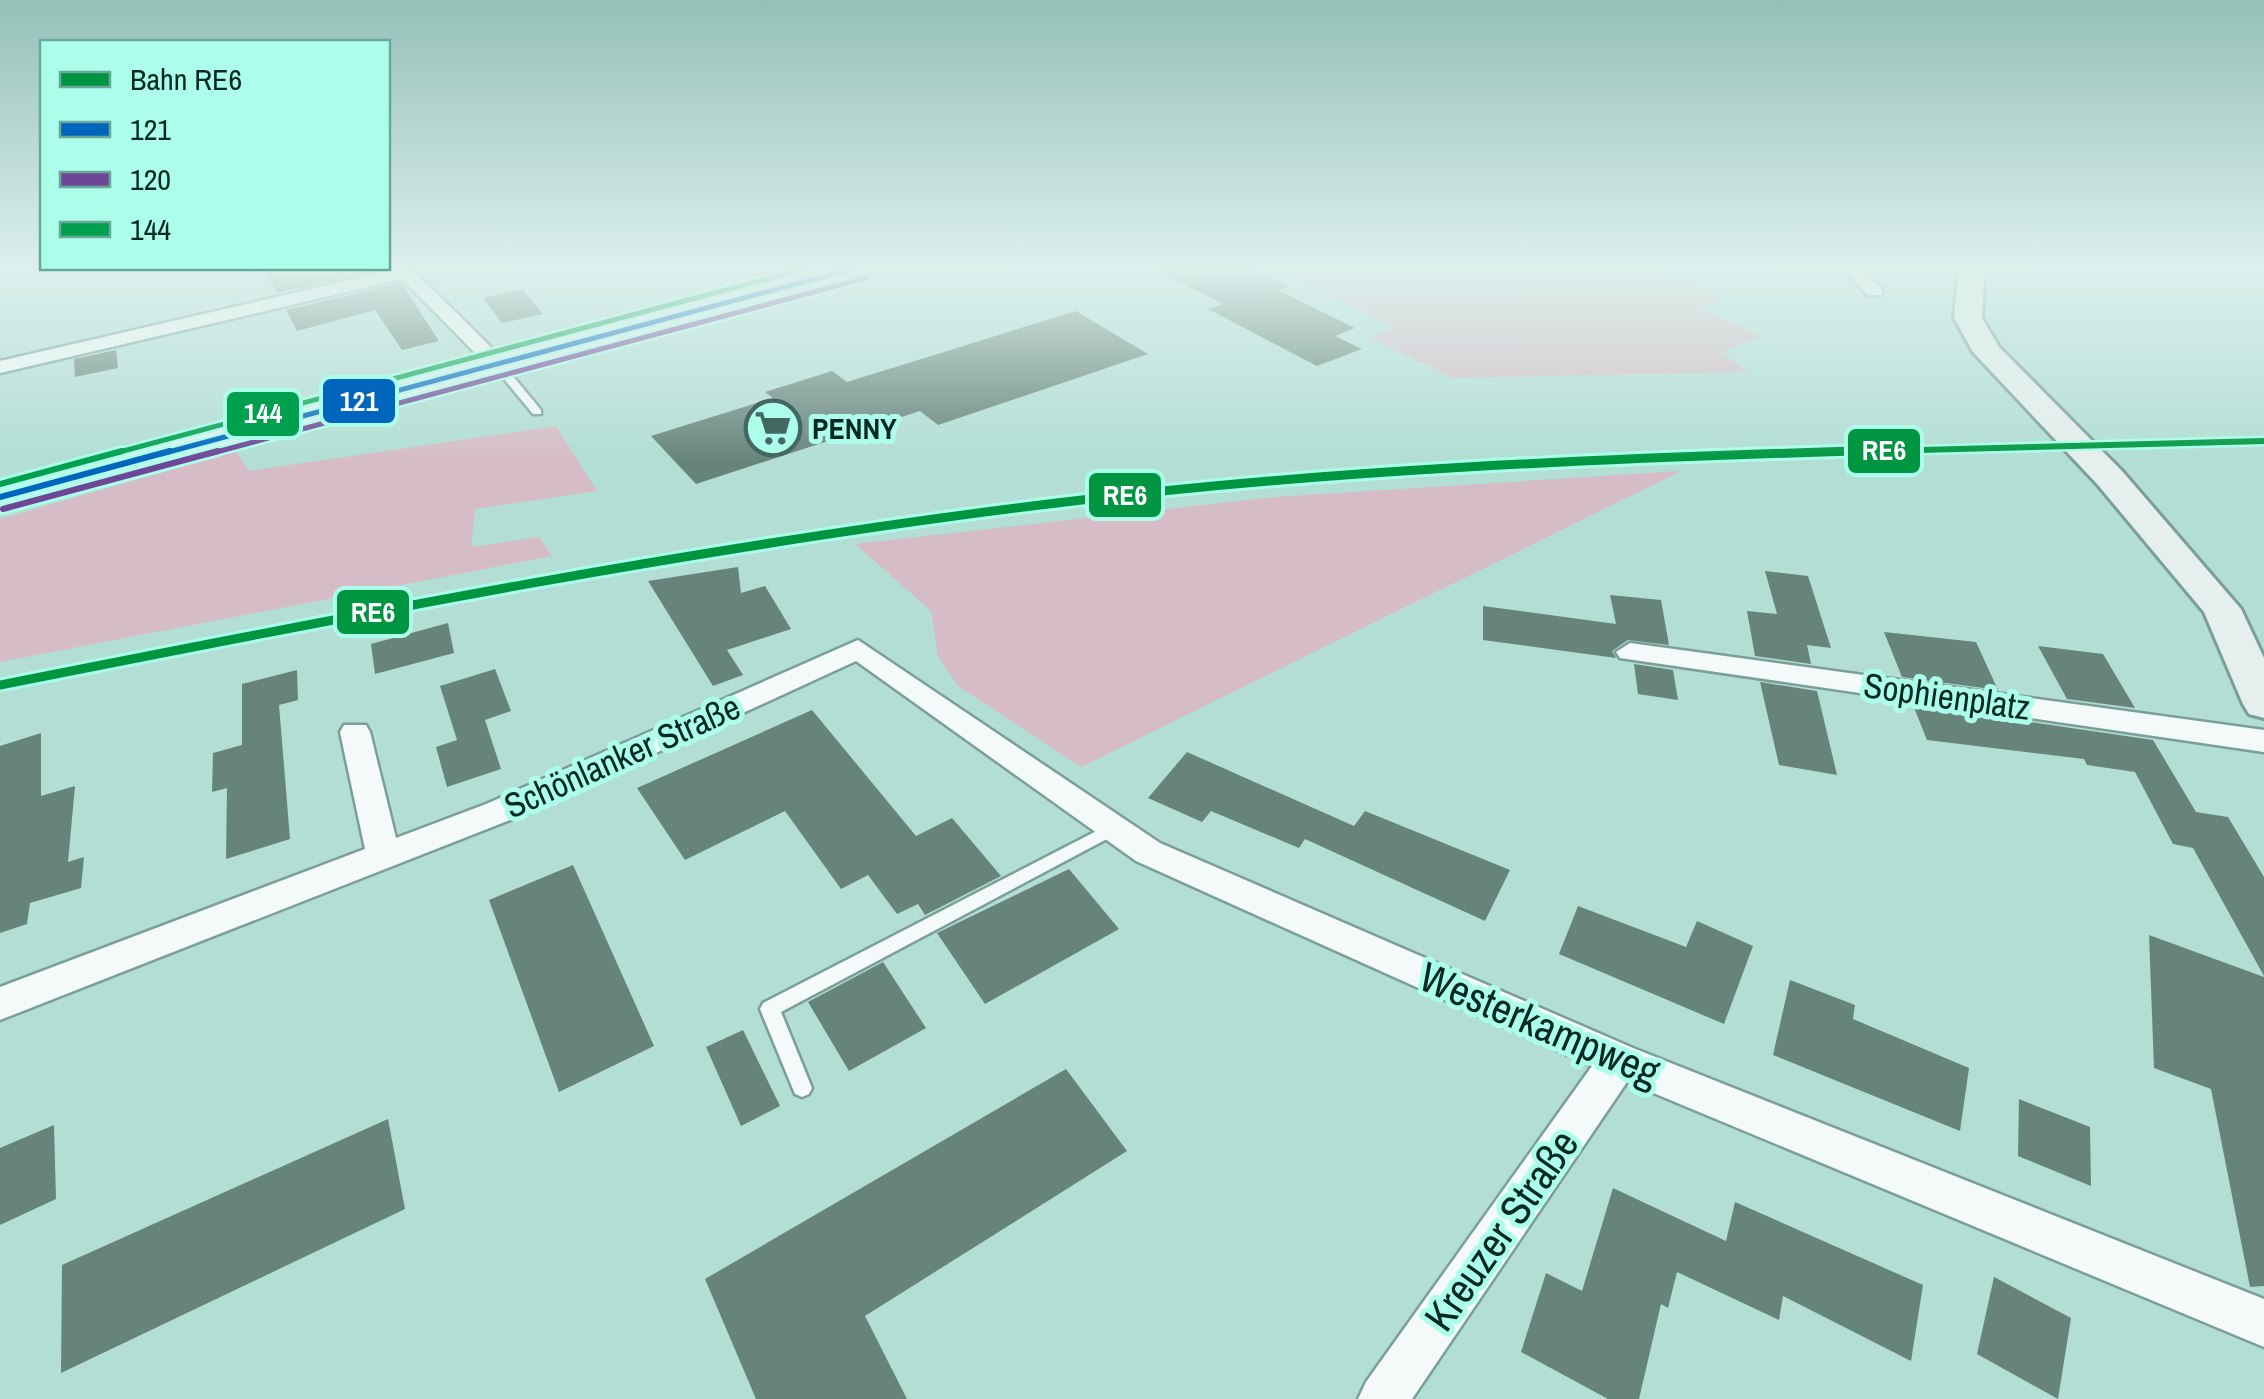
<svg xmlns="http://www.w3.org/2000/svg" width="2264" height="1399" viewBox="0 0 2264 1399" font-family="'Archivo Narrow',sans-serif">
<rect width="100%" height="100%" fill="#b2ded4"/>
<g fill="#d6bcc7">
<polygon points="1268,266 1644,266 1723,298 1699,309 1762,336 1721,352 1748,372 1453,378 1369,337 1395,327"/>
<polygon points="556,426 597,491 475,509 471,547 539,537 552,556 0,662 0,519 236,451 249,471"/>
<polygon points="1681,471 1081,767 958,686 938,656 931,611 855,544 1275,497"/>
</g>
<g fill="#67847b">
<polygon points="1148,266 1246,266 1289,287 1278,290 1355,328 1335,336 1362,349 1317,366 1208,309 1223,304"/>
<polygon points="263,268 387,268 277,293"/>
<polygon points="401,283 439,341 402,350 375,310 297,331 286,310"/>
<polygon points="522,289 543,314 502,323 483,298"/>
<polygon points="1076,311 1148,354 938,425 920,411 696,484 651,436 773,398 765,392 832,371 847,382"/>
<polygon points="116,350 118,368 75,377 74,359"/>
<polygon points="738,567 741,593 765,586 791,629 727,650 743,675 713,686 648,581"/>
<polygon points="1765,571 1808,576 1831,648 1807,645 1811,664 1755,656 1747,611 1777,614"/>
<polygon points="1610,595 1661,600 1669,645 1628,640 1612,651 1616,658 1483,640 1483,606 1616,624"/>
<polygon points="448,623 454,653 375,674 371,644"/>
<polygon points="1884,632 1976,642 1998,690 1902,677"/>
<polygon points="2038,646 2103,654 2135,708 2067,699"/>
<polygon points="1634,664 1673,670 1678,700 1638,694"/>
<polygon points="495,669 511,711 485,720 501,769 447,787 436,747 457,740 440,686"/>
<polygon points="297,670 298,700 279,705 290,839 226,859 227,788 212,792 213,753 242,745 242,684"/>
<polygon points="1760,682 1817,691 1837,775 1779,765"/>
<polygon points="1913,705 2153,740 2196,812 2228,817 2264,877 2264,976 2193,848 2173,844 2135,772 2087,765 2084,759 1927,740"/>
<polygon points="812,710 916,836 952,818 1001,876 925,915 918,904 897,914 868,875 841,889 785,811 685,860 637,788"/>
<polygon points="41,733 41,796 75,786 68,862 84,857 81,888 30,903 27,924 0,933 0,746"/>
<polygon points="1187,752 1354,826 1365,811 1510,870 1485,921 1305,839 1299,848 1211,811 1202,822 1148,798"/>
<polygon points="573,865 654,1046 559,1092 489,900"/>
<polygon points="1069,869 1119,929 985,1004 937,933"/>
<polygon points="1578,906 1686,947 1697,921 1753,946 1724,1024 1559,954"/>
<polygon points="2149,935 2264,977 2264,1286 2250,1287 2211,1089 2154,1068"/>
<polygon points="883,962 926,1028 849,1071 808,1002"/>
<polygon points="1790,980 1855,1005 1853,1019 1969,1068 1960,1131 1773,1055"/>
<polygon points="743,1030 780,1106 741,1126 706,1047"/>
<polygon points="1066,1069 1127,1151 865,1316 907,1399 756,1399 705,1279"/>
<polygon points="2019,1099 2090,1127 2091,1186 2018,1156"/>
<polygon points="388,1119 405,1209 61,1373 62,1265"/>
<polygon points="54,1125 56,1199 0,1225 0,1148"/>
<polygon points="1613,1188 1726,1241 1735,1202 1923,1285 1911,1361 1783,1296 1779,1320 1677,1272 1668,1308 1661,1304 1639,1399 1608,1399 1521,1352 1546,1273 1582,1291"/>
<polygon points="1994,1277 2071,1318 2058,1399 1977,1354"/>
</g>
<g fill="none" stroke-linecap="round" stroke-linejoin="round">
<g stroke="#7b9f98" stroke-width="5">
<g id="lane">
<polygon points="494,363 502,363 541,410 541,414 533,414 494,367"/>
<polygon points="1114,822 1120,824 1122,828 1120,832 781,1012 812,1088 809,1094 802,1097 795,1094 760,1009 763,1003"/>
</g>
</g>
<g stroke="#7b9f98" stroke-width="5">
<g id="street">
<polygon points="390,266 409,266 505,361 505,369 491,369 402,279 0,373 0,361 393,270"/>
<polygon points="1843,266 1862,266 1883,291 1881,295 1867,295"/>
<polygon points="858,640 1160,843 1633,1048 2264,1299 2264,1347 1627,1082 1412,1399 1358,1399 1366,1382 1592,1066 1136,861 856,661 510,820 0,1020 0,987 365,849 340,732 344,725 366,725 370,732 396,838 486,804"/>
<polygon points="1630,643 2264,730 2264,752 1620,658 1616,652"/>
</g>
</g>
<g stroke="#7b9f98" stroke-width="6">
<g id="secondary">
<polygon points="834,266 876,266 872,271 0,507 0,486"/>
<polygon points="1959,266 1985,266 1982,318 1999,347 2122,471 2241,609 2264,658 2264,718 2249,714 2243,704 2204,612 2098,485 1973,352 1954,318"/>
</g>
</g>
<use href="#lane" fill="#f3faf9" fill-rule="evenodd"/>
<use href="#street" fill="#f3faf9" fill-rule="evenodd"/>
<use href="#secondary" fill="#e5efed" fill-rule="evenodd"/>
<g stroke="#acfeeb" stroke-width="10">
<polyline id="bus-1-far1" points="161,454 863,266"/>
</g>
<g stroke="#acfeeb" stroke-width="12">
<polyline id="bus-1" points="0,497 170,451"/>
</g>
<g stroke="#acfeeb" stroke-width="10">
<polyline id="bus-2-far1" points="209,454 866,278"/>
</g>
<g stroke="#acfeeb" stroke-width="12">
<polyline id="bus-2" points="3,509 218,451"/>
</g>
<g stroke="#acfeeb" stroke-width="10">
<polyline id="bus-3-far1" points="112,454 815,266"/>
</g>
<g stroke="#acfeeb" stroke-width="12">
<polyline id="bus-3" points="0,484 122,451"/>
</g>
<use href="#bus-1-far1" stroke="#0065bd" stroke-width="5"/>
<use href="#bus-1" stroke="#0065bd" stroke-width="6"/>
<use href="#bus-2-far1" stroke="#6e4696" stroke-width="5"/>
<use href="#bus-2" stroke="#6e4696" stroke-width="6"/>
<use href="#bus-3-far1" stroke="#00a04f" stroke-width="5"/>
<use href="#bus-3" stroke="#00a04f" stroke-width="6"/>
<g stroke="#acfeeb" stroke-width="11">
<polyline id="rail-1-far1" points="1768,454 2264,441"/>
</g>
<g stroke="#acfeeb" stroke-width="15">
<path id="rail-1" d="M0 685C353 615 707 545 1065 502 1326 470 1590 459 1853 451"/>
</g>
<use href="#rail-1-far1" stroke="#009641" stroke-width="6"/>
<use href="#rail-1" stroke="#009641" stroke-width="9"/>
</g>
<linearGradient id="sky" x2="0" y2="1"><stop stop-color="#94c0b8"/><stop offset="0.58" stop-color="#dcf0ec"/><stop offset="1" stop-color="#dcf0ec" stop-opacity="0"/></linearGradient>
<rect width="2264" height="462" fill="url(#sky)"/>
<defs>
<g id="supermarket-ring" transform="scale(2.875)"><circle r="9.5" fill="#acfeeb" stroke="#426861" stroke-width="1.5"/><path d="M-6-5.5h2.5l.6 2H6L4.5 2H-2.5L-4.4-4H-6ZM-1.5 3.2a1.3 1.3 0 1 0 .1 0ZM3 3.2a1.3 1.3 0 1 0 .1 0Z" fill="#426861"/></g>
</defs>
<g fill-rule="evenodd">
<use href="#supermarket-ring" x="773" y="428"/>
</g>
<g text-anchor="middle" dominant-baseline="central" stroke-width="10" stroke-linejoin="round" paint-order="stroke">
<g font-size="30" font-weight="bold" fill="#052923" stroke="#acfeeb" text-anchor="start">
<text x="812" y="428">PENNY</text>
</g>
<g font-size="35" fill="#052923" stroke="#acfeeb">
<text transform="translate(1947 696) rotate(8)">Sophienplatz</text>
<text transform="translate(622 756) rotate(-24)">Schönlanker Straße</text>
</g>
<g font-size="42" fill="#052923" stroke="#acfeeb">
<text transform="translate(1540 1024) rotate(23)">Westerkampweg</text>
<text transform="translate(1501 1230) rotate(-55)">Kreuzer Straße</text>
</g>
</g>
<g stroke="#acfeeb" stroke-width="4">
<rect x="321" y="377" width="76" height="48" rx="10" fill="#0065bd"/>
<rect x="225" y="390" width="76" height="48" rx="10" fill="#00a04f"/>
<rect x="1846" y="427" width="76" height="48" rx="10" fill="#009641"/>
<rect x="1087" y="471" width="76" height="48" rx="10" fill="#009641"/>
<rect x="335" y="588" width="76" height="48" rx="10" fill="#009641"/>
</g>
<g font-size="28" text-anchor="middle" font-weight="bold" fill="#fff">
<text x="359" y="411">121</text>
<text x="263" y="423">144</text>
<text x="1884" y="460">RE6</text>
<text x="1125" y="505">RE6</text>
<text x="373" y="622">RE6</text>
</g>
<rect x="40" y="40" width="350" height="230" fill="#acfeeb" stroke="#69a99b" stroke-width="2.5"/>
<rect x="60" y="72" width="50" height="15" fill="#009641" stroke="#69a99b" stroke-width="2.5"/>
<text x="130" y="90" font-size="30" fill="#052923">Bahn RE6</text>
<rect x="60" y="122" width="50" height="15" fill="#0065bd" stroke="#69a99b" stroke-width="2.5"/>
<text x="130" y="140" font-size="30" fill="#052923">121</text>
<rect x="60" y="172" width="50" height="15" fill="#6e4696" stroke="#69a99b" stroke-width="2.5"/>
<text x="130" y="190" font-size="30" fill="#052923">120</text>
<rect x="60" y="222" width="50" height="15" fill="#00a04f" stroke="#69a99b" stroke-width="2.5"/>
<text x="130" y="240" font-size="30" fill="#052923">144</text>
</svg>
